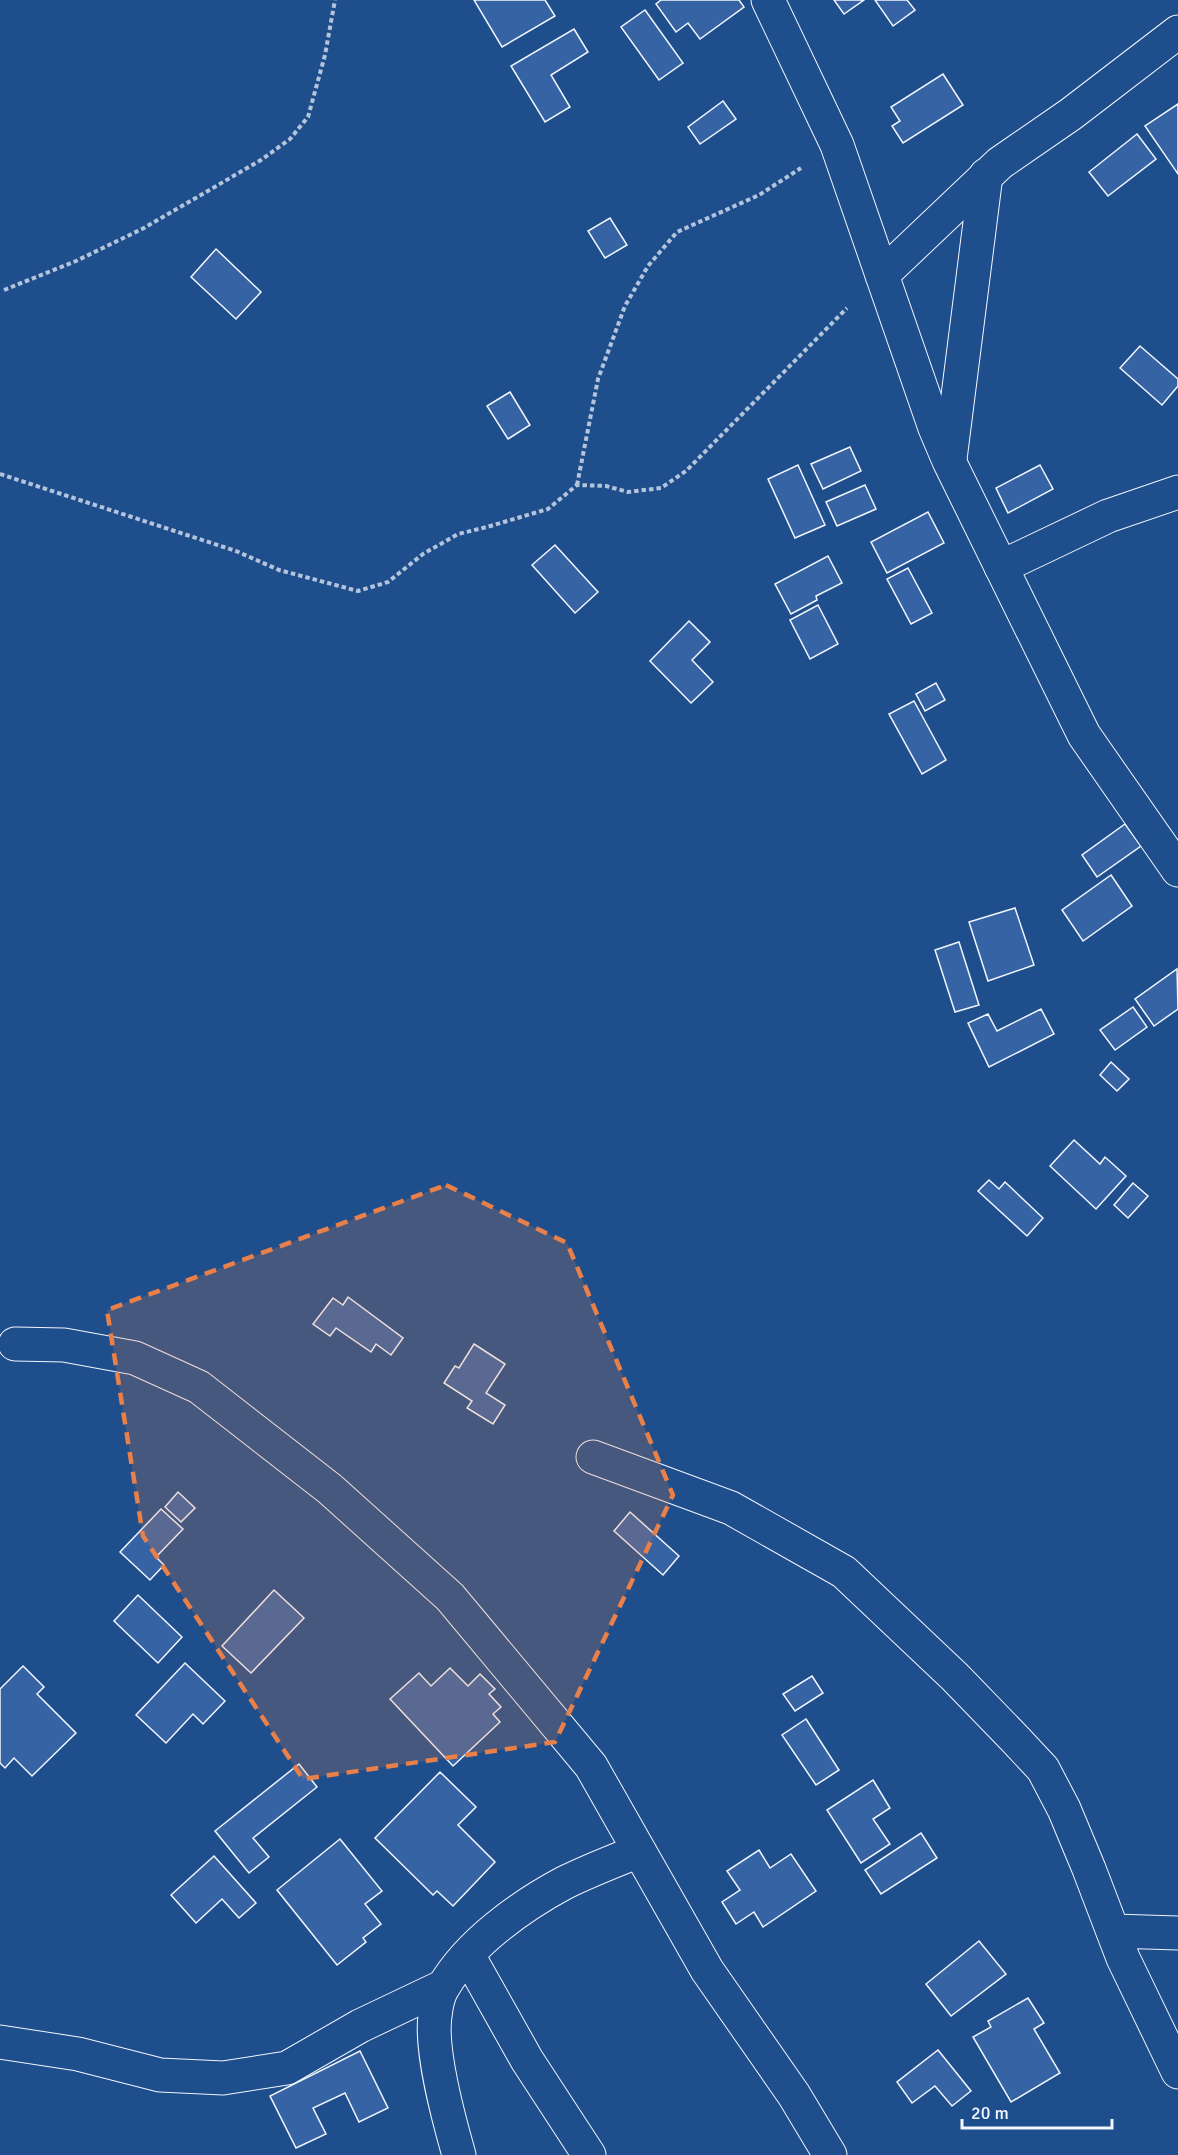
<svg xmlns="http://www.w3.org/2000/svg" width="1178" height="2155" viewBox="0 0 1178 2155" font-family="Signika,sans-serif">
<rect width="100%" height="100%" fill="#1f4e8c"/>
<g fill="#3563a3" stroke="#f2f6ff" stroke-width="1.5">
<polygon points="474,0 545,0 555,16 502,47"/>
<polygon points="661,0 739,0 744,7 700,39 688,23 676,32 656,4"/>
<polygon points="834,0 864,0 844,14"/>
<polygon points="875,0 907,0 915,10 893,26"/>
<polygon points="645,10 683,63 659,80 621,27"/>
<polygon points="574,29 588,52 551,75 570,107 545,122 511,66"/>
<polygon points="943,74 963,105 903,143 892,126 900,121 891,107"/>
<polygon points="723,101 736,119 700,144 688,127"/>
<polygon points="1178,104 1178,174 1145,126"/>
<polygon points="1137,134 1156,159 1108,196 1089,172"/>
<polygon points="610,218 627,245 605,258 588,231"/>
<polygon points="216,249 261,292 236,319 191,277"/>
<polygon points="1140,346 1178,379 1178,386 1162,405 1120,368"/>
<polygon points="510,392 530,425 508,439 487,406"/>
<polygon points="850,447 861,471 823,489 811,464"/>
<polygon points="798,465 825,525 795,538 768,479"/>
<polygon points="1040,465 1053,489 1008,513 996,488"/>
<polygon points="865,485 876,509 837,526 826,502"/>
<polygon points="928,512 944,543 887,573 871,542"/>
<polygon points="555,545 598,592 575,613 532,565"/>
<polygon points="828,556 842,583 816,596 817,600 791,614 775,584"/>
<polygon points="908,568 932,613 911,624 887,579"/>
<polygon points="818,605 838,644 810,659 790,620"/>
<polygon points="689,621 710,642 692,660 713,682 691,703 650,661"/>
<polygon points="936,683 945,700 925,711 916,694"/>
<polygon points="914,701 946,760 922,774 889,714"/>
<polygon points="1125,824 1141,846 1097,877 1082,855"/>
<polygon points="1111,875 1132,906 1083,941 1062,910"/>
<polygon points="1015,908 1034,965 988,981 969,922"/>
<polygon points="959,942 979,1005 955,1012 935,950"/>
<polygon points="1177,969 1178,1009 1154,1026 1135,999"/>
<polygon points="1133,1007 1147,1027 1115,1050 1100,1030"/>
<polygon points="1041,1009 1054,1034 989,1067 968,1023 988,1014 997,1031"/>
<polygon points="1111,1062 1129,1079 1117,1091 1100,1075"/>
<polygon points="1074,1140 1100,1164 1105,1157 1126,1176 1096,1209 1050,1166"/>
<polygon points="989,1180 999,1189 1005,1182 1043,1218 1027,1236 978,1191"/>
<polygon points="1133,1183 1148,1196 1128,1218 1114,1205"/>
<polygon points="348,1297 403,1338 391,1355 376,1344 371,1352 336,1328 330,1336 313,1324 333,1298 343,1305"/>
<polygon points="474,1344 505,1364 486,1393 505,1405 493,1424 467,1408 472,1401 444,1383 455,1366 459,1368"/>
<polygon points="178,1492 195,1508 181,1522 165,1507"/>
<polygon points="161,1509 183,1529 156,1557 164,1565 150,1580 120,1552"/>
<polygon points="630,1512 679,1556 663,1575 614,1531"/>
<polygon points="274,1590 304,1618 251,1673 222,1646"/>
<polygon points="138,1595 182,1637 158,1663 114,1621"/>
<polygon points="185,1663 225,1701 203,1724 193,1714 166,1743 136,1715"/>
<polygon points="23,1666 44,1687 37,1694 76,1733 32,1776 14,1758 5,1768 0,1763 0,1689"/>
<polygon points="450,1668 468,1686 480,1674 495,1689 489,1694 501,1707 493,1714 500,1722 453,1766 390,1699 419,1673 431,1686"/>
<polygon points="812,1676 823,1693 795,1711 783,1694"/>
<polygon points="806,1719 839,1770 816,1785 782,1735"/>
<polygon points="299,1764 317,1787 253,1838 269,1857 249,1873 215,1831"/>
<polygon points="440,1772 476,1807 458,1825 495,1862 453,1906 437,1891 433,1895 375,1838"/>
<polygon points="873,1780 890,1808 873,1819 890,1844 861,1863 827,1810"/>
<polygon points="921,1833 937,1858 881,1894 865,1870"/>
<polygon points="340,1839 382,1891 365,1904 381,1924 363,1938 366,1942 337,1965 277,1890"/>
<polygon points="759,1850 770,1868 791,1854 816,1891 763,1927 754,1912 736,1924 722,1902 740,1890 727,1871"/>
<polygon points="214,1856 256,1903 239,1918 222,1899 196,1923 171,1895"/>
<polygon points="979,1941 1006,1974 951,2016 926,1984"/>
<polygon points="1028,1998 1044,2023 1034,2029 1060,2073 1011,2102 973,2037 991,2027 988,2021"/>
<polygon points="938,2050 971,2091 952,2106 935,2086 912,2103 897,2082"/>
<polygon points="360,2051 388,2108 359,2122 345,2093 313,2108 326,2134 296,2148 270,2096"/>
</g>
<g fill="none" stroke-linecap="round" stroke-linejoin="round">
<g stroke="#f2f6ff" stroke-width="35">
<g id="minor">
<polyline points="768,0 837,145 935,428 949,461 1084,735 1178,870"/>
<polyline points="882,275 1000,163 1071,114 1178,32"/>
<polyline points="950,459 986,175"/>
<polyline points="1001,567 1108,516 1178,492"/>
<polyline points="15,1344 64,1345 135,1358 199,1387 330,1489 450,1597 591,1766 707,1970 794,2095 830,2155"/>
<polyline points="593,1457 731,1508 844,1572 955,1677 1015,1739 1043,1769 1064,1809 1089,1869 1123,1958 1178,2072"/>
<polyline points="1113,1931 1178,1933"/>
<polyline points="468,1955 527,2060 589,2155"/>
<polyline points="0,2042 78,2054 160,2075 223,2078 287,2068 360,2026 442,1987"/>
<path d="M459 2155C449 2120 430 2051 435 2016 436 2007 439 1993 444 1986 469 1943 521 1906 564 1883 588 1871 614 1861 639 1851"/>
</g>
</g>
<g stroke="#b3c4dc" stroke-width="4" stroke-dasharray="4.5 3" stroke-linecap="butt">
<polyline points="4,290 76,261 144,228 261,160 290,139 308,117 325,55 335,0"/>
<polyline points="0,474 236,551 279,570 358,591 388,582 423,554 458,534 487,527 548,509 577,485 606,486 628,492 661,488 686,471 847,308"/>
<polyline points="577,485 598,379 625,306 648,266 677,232 759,195 801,168"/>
</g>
<use href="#minor" stroke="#1f4e8c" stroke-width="33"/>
</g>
<path fill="#ea8049" fill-opacity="0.2" stroke="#ea8049" stroke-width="4.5" stroke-dasharray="12 8" stroke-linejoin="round" d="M446 1185 567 1243 673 1495 555 1742 303 1779 143 1536 107 1310Z"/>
<path d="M962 2119v9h150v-9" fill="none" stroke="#f2f6ff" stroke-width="3"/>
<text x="971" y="2119" font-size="18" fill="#f2f6ff" stroke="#1f4e8c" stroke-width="4.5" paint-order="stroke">20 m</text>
</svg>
